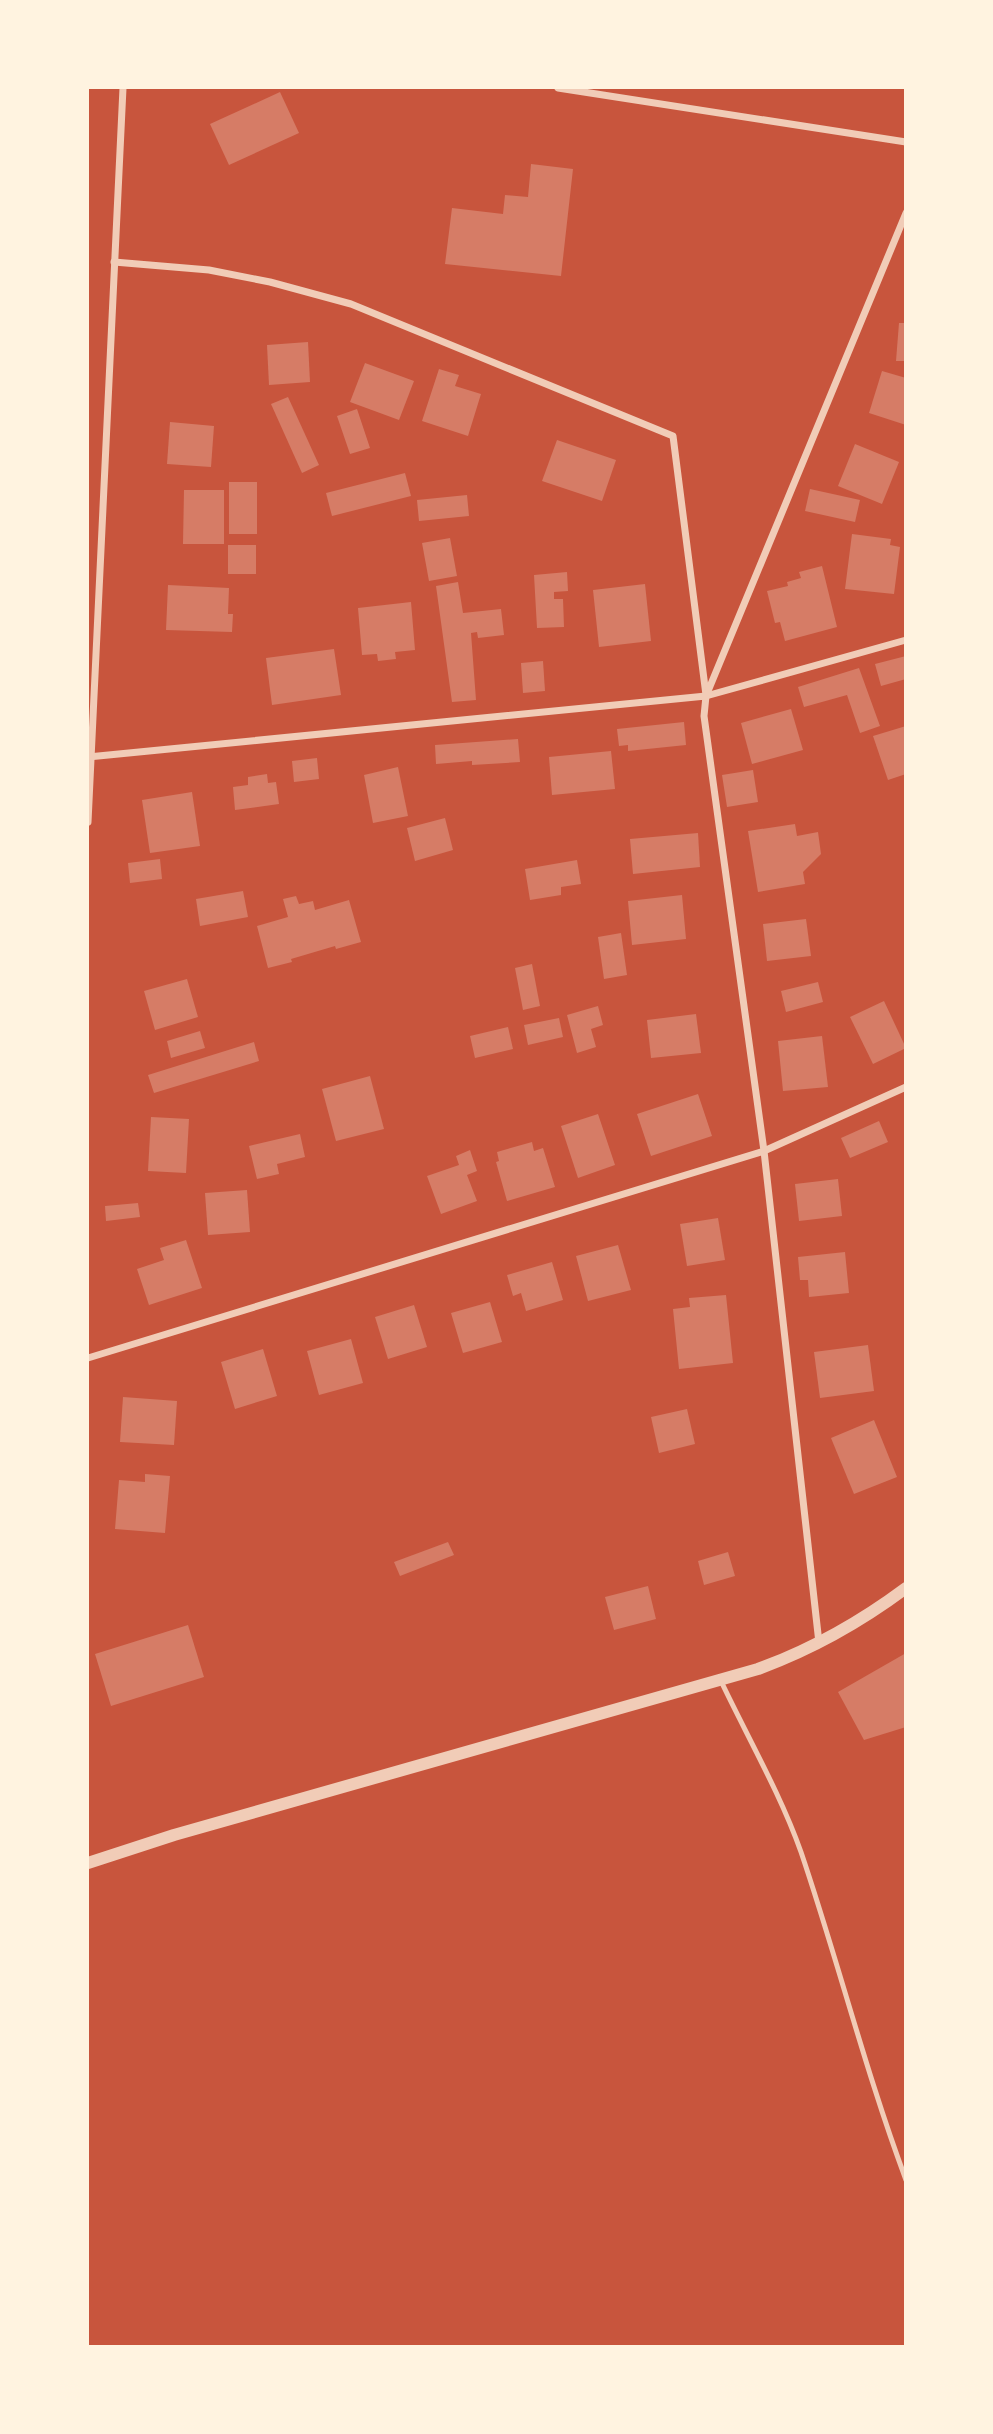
<svg xmlns="http://www.w3.org/2000/svg" width="993" height="2434" viewBox="0 0 993 2434" font-family="Commissioner,sans-serif">
<rect width="100%" height="100%" fill="#c8553d"/>
<g fill="#d67c66">
<polygon points="280,92 299,133 229,165 210,124"/>
<polygon points="531,164 573,169 561,276 445,264 452,208 503,214 505,195 528,197"/>
<polygon points="899,323 906,323 906,361 896,361"/>
<polygon points="308,342 310,382 269,385 267,345"/>
<polygon points="365,363 414,381 399,420 350,402"/>
<polygon points="439,369 459,375 455,386 481,394 468,436 422,421"/>
<polygon points="882,371 906,378 906,425 869,413"/>
<polygon points="288,397 319,465 302,473 271,404"/>
<polygon points="357,409 370,448 350,454 337,416"/>
<polygon points="170,422 214,426 211,467 167,464"/>
<polygon points="557,440 616,460 602,501 542,481"/>
<polygon points="855,444 899,462 882,504 838,486"/>
<polygon points="405,473 411,496 332,516 326,493"/>
<rect x="229" y="482" width="28" height="52"/>
<polygon points="810,489 860,500 855,522 805,511"/>
<polygon points="184,490 224,490 224,544 183,544"/>
<polygon points="467,495 469,516 419,521 417,500"/>
<polygon points="852,534 891,539 890,545 900,547 894,594 845,589"/>
<polygon points="450,538 457,576 429,581 422,543"/>
<rect x="228" y="545" width="28" height="29"/>
<polygon points="822,566 837,627 785,641 780,622 775,623 767,591 788,586 787,582 801,578 799,572"/>
<polygon points="567,572 568,591 554,592 554,599 563,599 564,627 537,628 534,575"/>
<polygon points="458,582 463,613 501,609 504,635 478,638 477,632 471,633 476,700 452,702 436,586"/>
<polygon points="645,584 651,641 599,647 593,590"/>
<polygon points="168,585 229,588 228,614 233,614 232,632 166,630"/>
<polygon points="411,602 415,650 395,652 396,659 378,661 377,654 362,655 358,608"/>
<polygon points="334,649 341,695 272,705 266,658"/>
<polygon points="906,656 906,679 881,686 875,664"/>
<polygon points="543,661 545,691 523,693 521,663"/>
<polygon points="859,668 880,726 860,733 847,695 804,707 798,687"/>
<polygon points="791,709 803,750 752,764 741,723"/>
<polygon points="684,722 686,745 628,751 628,745 619,746 617,729"/>
<polygon points="906,726 906,774 888,780 873,736"/>
<polygon points="518,739 520,762 472,765 472,761 436,764 435,745"/>
<polygon points="611,751 615,789 552,795 549,757"/>
<polygon points="317,758 319,779 294,782 292,761"/>
<polygon points="398,767 408,816 373,823 364,775"/>
<polygon points="753,770 758,802 727,807 722,775"/>
<polygon points="267,774 268,783 276,782 279,804 235,810 233,787 248,785 248,777"/>
<polygon points="192,792 200,846 150,853 142,800"/>
<polygon points="445,818 453,850 415,861 407,828"/>
<polygon points="795,824 797,836 818,832 821,854 803,872 805,884 758,892 748,831"/>
<polygon points="698,833 700,867 633,874 630,839"/>
<polygon points="160,859 162,879 130,883 128,863"/>
<polygon points="577,860 581,884 561,887 561,895 530,900 525,869"/>
<polygon points="243,891 248,917 200,926 196,899"/>
<polygon points="682,895 686,939 632,945 628,901"/>
<polygon points="296,896 299,904 313,901 315,910 349,900 361,942 336,949 335,946 291,959 292,962 268,968 257,926 288,917 283,899"/>
<polygon points="806,919 811,956 767,961 763,924"/>
<polygon points="621,933 627,975 604,979 598,937"/>
<polygon points="532,964 540,1006 523,1010 515,968"/>
<polygon points="187,979 198,1017 155,1030 144,991"/>
<polygon points="818,982 823,1002 786,1012 781,991"/>
<polygon points="884,1001 906,1048 873,1064 850,1017"/>
<polygon points="598,1006 603,1025 591,1029 596,1047 577,1053 567,1015"/>
<polygon points="696,1014 701,1053 651,1058 647,1020"/>
<polygon points="559,1018 563,1037 528,1045 524,1025"/>
<polygon points="508,1027 513,1049 475,1058 470,1036"/>
<polygon points="200,1031 205,1048 171,1058 167,1041"/>
<polygon points="822,1036 828,1087 783,1091 778,1041"/>
<polygon points="254,1042 259,1061 154,1093 148,1075"/>
<polygon points="370,1076 384,1129 336,1141 322,1089"/>
<polygon points="698,1094 712,1136 651,1156 637,1114"/>
<polygon points="598,1114 615,1165 578,1178 561,1126"/>
<polygon points="151,1117 189,1119 186,1173 148,1171"/>
<polygon points="879,1121 888,1142 850,1158 841,1138"/>
<polygon points="300,1134 305,1157 277,1164 279,1174 257,1179 249,1146"/>
<polygon points="532,1142 534,1151 543,1148 555,1187 507,1201 496,1162 499,1161 497,1152"/>
<polygon points="470,1150 477,1171 467,1175 477,1201 441,1214 427,1176 459,1165 456,1156"/>
<polygon points="838,1179 842,1216 799,1221 795,1184"/>
<polygon points="247,1190 250,1232 208,1235 205,1193"/>
<polygon points="138,1203 140,1217 106,1221 105,1206"/>
<polygon points="718,1218 725,1260 687,1266 680,1224"/>
<polygon points="186,1240 202,1288 149,1305 137,1269 164,1260 160,1248"/>
<polygon points="618,1245 631,1290 588,1301 576,1256"/>
<polygon points="845,1252 849,1293 809,1297 808,1280 800,1280 798,1257"/>
<polygon points="552,1262 563,1300 526,1311 521,1293 513,1296 507,1275"/>
<polygon points="726,1295 733,1363 679,1369 673,1309 690,1307 689,1298"/>
<polygon points="490,1302 502,1342 463,1353 451,1313"/>
<polygon points="414,1305 427,1347 388,1359 375,1317"/>
<polygon points="351,1339 363,1383 319,1395 307,1351"/>
<polygon points="868,1345 874,1391 820,1398 814,1352"/>
<polygon points="263,1349 277,1396 235,1409 221,1362"/>
<polygon points="123,1397 177,1401 174,1445 120,1442"/>
<polygon points="687,1409 695,1444 659,1453 651,1417"/>
<polygon points="874,1420 897,1477 854,1494 831,1438"/>
<polygon points="145,1474 170,1476 165,1533 115,1529 119,1480 145,1482"/>
<polygon points="448,1542 454,1555 400,1576 394,1562"/>
<polygon points="728,1552 735,1576 704,1585 698,1561"/>
<polygon points="648,1586 656,1619 614,1630 605,1597"/>
<polygon points="188,1625 204,1677 111,1706 95,1654"/>
<polygon points="906,1653 906,1727 864,1740 838,1692"/>
</g>
<g fill="none" stroke-linecap="round" stroke-linejoin="round">
<path stroke="#f1ccb7" stroke-width="5" d="M720 1679C747 1736 780 1793 801 1852 838 1961 866 2073 906 2180"/>
<g stroke="#f1ccb7" stroke-width="7">
<polyline points="558,88 906,142"/>
<polyline points="114,262 209,270 270,282 351,304 673,436 706,695"/>
<polyline points="88,757 706,696 906,640"/>
<polyline points="88,822 123,88"/>
<polyline points="88,1358 764,1151 906,1087"/>
<polyline points="819,1643 764,1151 704,716 706,696 906,213"/>
</g>
<path stroke="#f1ccb7" stroke-width="12" d="M88 1863 174 1835 758 1669C813 1649 859 1623 906 1588"/>
</g>
<rect width="993" height="2434" fill="none" stroke="#fff3e0" stroke-width="178"/>
</svg>
